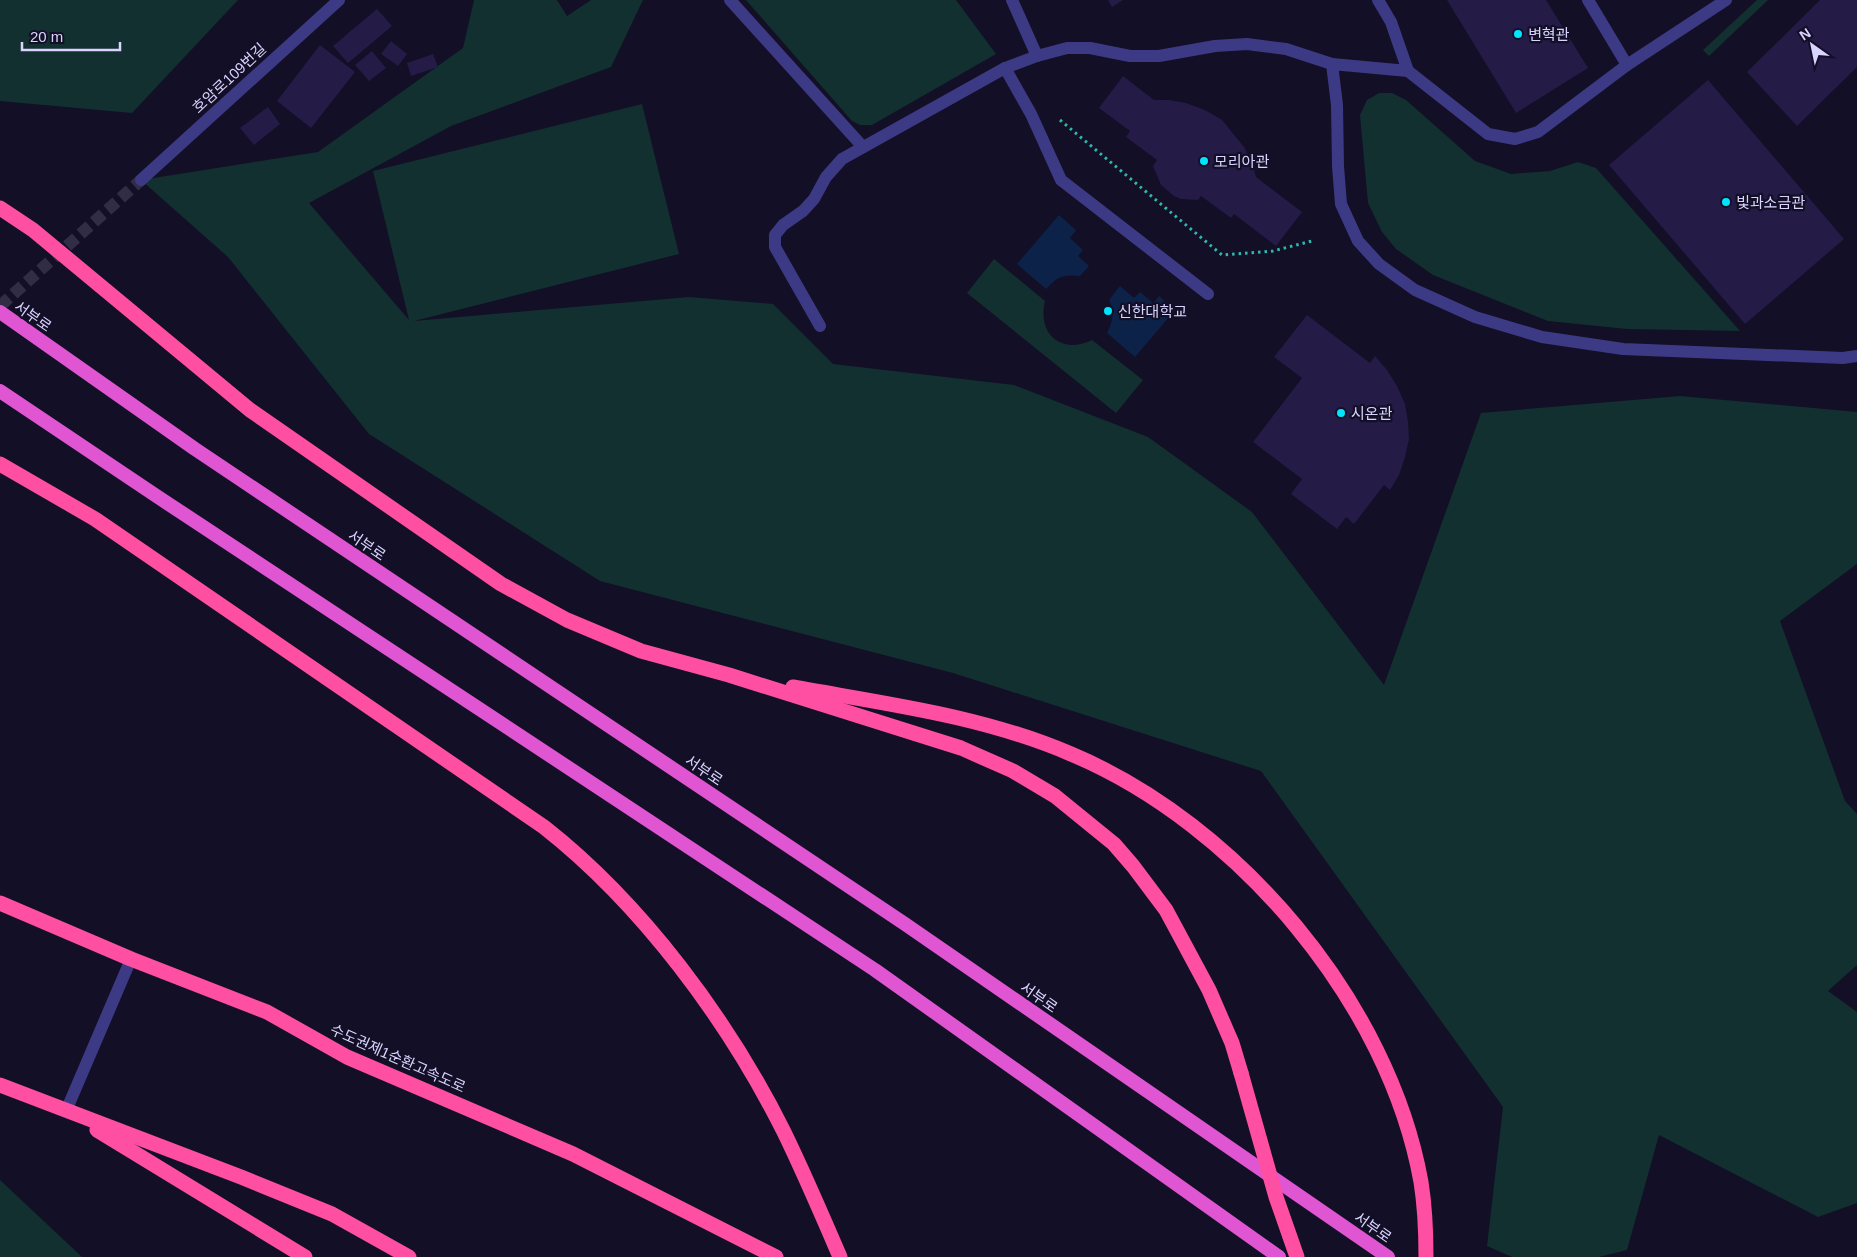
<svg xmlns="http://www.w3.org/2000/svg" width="1857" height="1257" viewBox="0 0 1857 1257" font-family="Helvetica,'Noto Sans KR',sans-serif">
<rect width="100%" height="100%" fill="#130f26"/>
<g fill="#12302f">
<polygon points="0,0 238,0 132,113 0,101"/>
<polygon points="474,0 557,0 567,16 591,0 643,0 611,67 451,126 309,203 409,320 373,171 642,104 679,254 414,321 689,297 773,304 833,364 1014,385 1148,437 1252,512 1384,685 1481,413 1680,396 1857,412 1857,564 1780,621 1845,801 1857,814 1857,965 1828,991 1857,1012 1857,1203 1818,1217 1659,1135 1627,1250 1599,1257 1512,1257 1487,1246 1503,1107 1261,771 953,673 600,581 369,434 228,257 141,180 318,152 463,48"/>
<polygon points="746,0 956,0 996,54 872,125 860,125 852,121"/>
<polygon points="1757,0 1768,0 1709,56 1703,50"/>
<polygon points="1379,93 1392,93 1406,100 1475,161 1511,174 1550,171 1578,162 1596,168 1740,331 1627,329 1548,321 1433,275 1396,249 1382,232 1368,203 1360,115 1367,100"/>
<path d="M994 259 1045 301C1037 334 1061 355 1092 340L1143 380 1116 413 967 293Z"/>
<polygon points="0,1180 82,1257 0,1257"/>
</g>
<g fill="#0c2248">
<path d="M1059 215 1076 230 1070 238 1083 250 1078 256 1089 266 1080 276C1063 274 1057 277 1046 289L1017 264Z"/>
<path d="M1120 286 1134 298 1140 292 1153 303 1159 296 1175 310 1135 357 1107 333C1113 320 1115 313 1109 300Z"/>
</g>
<g fill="#241b47">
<polygon points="1108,0 1123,0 1112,7"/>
<polygon points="1447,0 1546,0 1588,68 1516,113"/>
<polygon points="1820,0 1857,0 1857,67 1797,126 1747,72"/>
<polygon points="377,9 392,26 348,63 333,46"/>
<polygon points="391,41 407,54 398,66 381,54"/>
<polygon points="320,45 355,72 311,128 277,101"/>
<polygon points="372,51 386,68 369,81 355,65"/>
<polygon points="433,54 438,67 411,76 407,63"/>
<polygon points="1123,76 1154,100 1169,100 1186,103 1205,110 1222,120 1244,147 1252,162 1256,177 1302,212 1276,246 1234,214 1231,218 1201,196 1198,200 1181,199 1174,196 1161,185 1153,166 1157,160 1126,137 1130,131 1099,108"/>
<polygon points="1708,80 1844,239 1745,324 1609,165"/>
<polygon points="268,107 280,124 254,145 240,128"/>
<polygon points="1307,315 1370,363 1375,356 1387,370 1397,386 1405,404 1408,422 1409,439 1405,457 1399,475 1390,490 1384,485 1354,524 1346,517 1337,529 1291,494 1302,479 1253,442 1302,378 1274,357"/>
</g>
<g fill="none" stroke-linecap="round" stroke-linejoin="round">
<polyline stroke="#312d47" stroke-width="12" stroke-dasharray="12 6" stroke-linecap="butt" points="0,306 141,180"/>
<polyline stroke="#2fb8b0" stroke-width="3" stroke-dasharray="2.5 4" stroke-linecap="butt" points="1060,120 1222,255 1273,251 1312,241"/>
<g stroke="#3d3a85" stroke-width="12">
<polyline points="730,0 863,147"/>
<polyline points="1012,0 1037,56"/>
<polyline points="1378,0 1391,22 1408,71"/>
<polyline points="1588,0 1627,65 1726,0"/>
<polyline points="1627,65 1538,132 1515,139 1488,134 1408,71 1332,64 1337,105 1338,166 1341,204 1358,241 1379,264 1415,290 1475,317 1542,337 1623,349 1843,358 1857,356"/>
<polyline points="1005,68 1031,114 1061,180 1208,294"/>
<polyline points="820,326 775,247 775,235 783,225 803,211 814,199 826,177 842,159 1005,68 1037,56 1067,48 1090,48 1130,56 1159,56 1215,46 1247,44 1286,49 1332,64"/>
<polyline points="66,1111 131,959"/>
</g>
<polyline stroke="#3d3a85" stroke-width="12" points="141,180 339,0"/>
<g stroke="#e055d1" stroke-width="14">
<polyline points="0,312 195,449 905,924 1388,1257"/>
<polyline points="0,391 158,497 875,970 1279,1257"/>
</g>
<g stroke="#ff4fa3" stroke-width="15">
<polyline points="0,208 33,230 250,410 501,584 567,620 641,651 729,675 961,748 1013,771 1055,796 1114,844 1133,866 1166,910 1209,990 1232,1043 1241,1073"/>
<path d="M0 464 95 519 544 827C642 904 728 1020 784 1132 804 1173 822 1215 840 1257"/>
<path d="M793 687C887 704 983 716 1071 754 1238 824 1389 1003 1421 1182 1425 1207 1426 1232 1426 1257"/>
<polyline points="0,903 131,959 267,1012 347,1057 573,1154 776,1257"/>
<polyline points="0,1085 241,1177 332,1214 409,1257"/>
<polyline points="97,1130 305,1257"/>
</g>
<polyline stroke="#ff4fa3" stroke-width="15" points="1241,1073 1276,1197 1297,1257"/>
</g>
<g fill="#00e5ff" stroke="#130f26" stroke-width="2">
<circle cx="1518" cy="34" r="5"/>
<circle cx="1204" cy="161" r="5"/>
<circle cx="1726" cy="202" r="5"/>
<circle cx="1108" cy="311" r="5"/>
<circle cx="1341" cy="413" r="5"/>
</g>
<g text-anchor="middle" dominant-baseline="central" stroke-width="4.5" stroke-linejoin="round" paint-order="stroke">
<g font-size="15" fill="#d9d4ff" stroke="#130f26" text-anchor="start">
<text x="1528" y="34">변혁관</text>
<text x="1214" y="161">모리아관</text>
<text x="1736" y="202">빛과소금관</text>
<text x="1118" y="311">신한대학교</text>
<text x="1351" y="413">시온관</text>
</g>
<g font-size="15" fill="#d9d4ff" stroke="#130f26">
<text transform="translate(229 78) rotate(-43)">호암로109번길</text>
<text transform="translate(33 316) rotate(35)">서부로</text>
<text transform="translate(367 545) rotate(34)">서부로</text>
<text transform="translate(704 770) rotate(34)">서부로</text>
<text transform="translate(1039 997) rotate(35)">서부로</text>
<text transform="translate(398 1058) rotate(24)">수도권제1순환고속도로</text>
<text transform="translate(1373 1227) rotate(35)">서부로</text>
</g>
</g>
<g transform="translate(1812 45) rotate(327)" stroke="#130f26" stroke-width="4" paint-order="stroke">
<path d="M0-4L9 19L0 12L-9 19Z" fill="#d9d4ff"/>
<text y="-8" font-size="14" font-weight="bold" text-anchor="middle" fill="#d9d4ff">N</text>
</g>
<path d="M22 42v8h98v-8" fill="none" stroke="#d9d4ff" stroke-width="2.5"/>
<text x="30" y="42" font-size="15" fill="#d9d4ff" stroke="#130f26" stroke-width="4" paint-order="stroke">20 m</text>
</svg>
